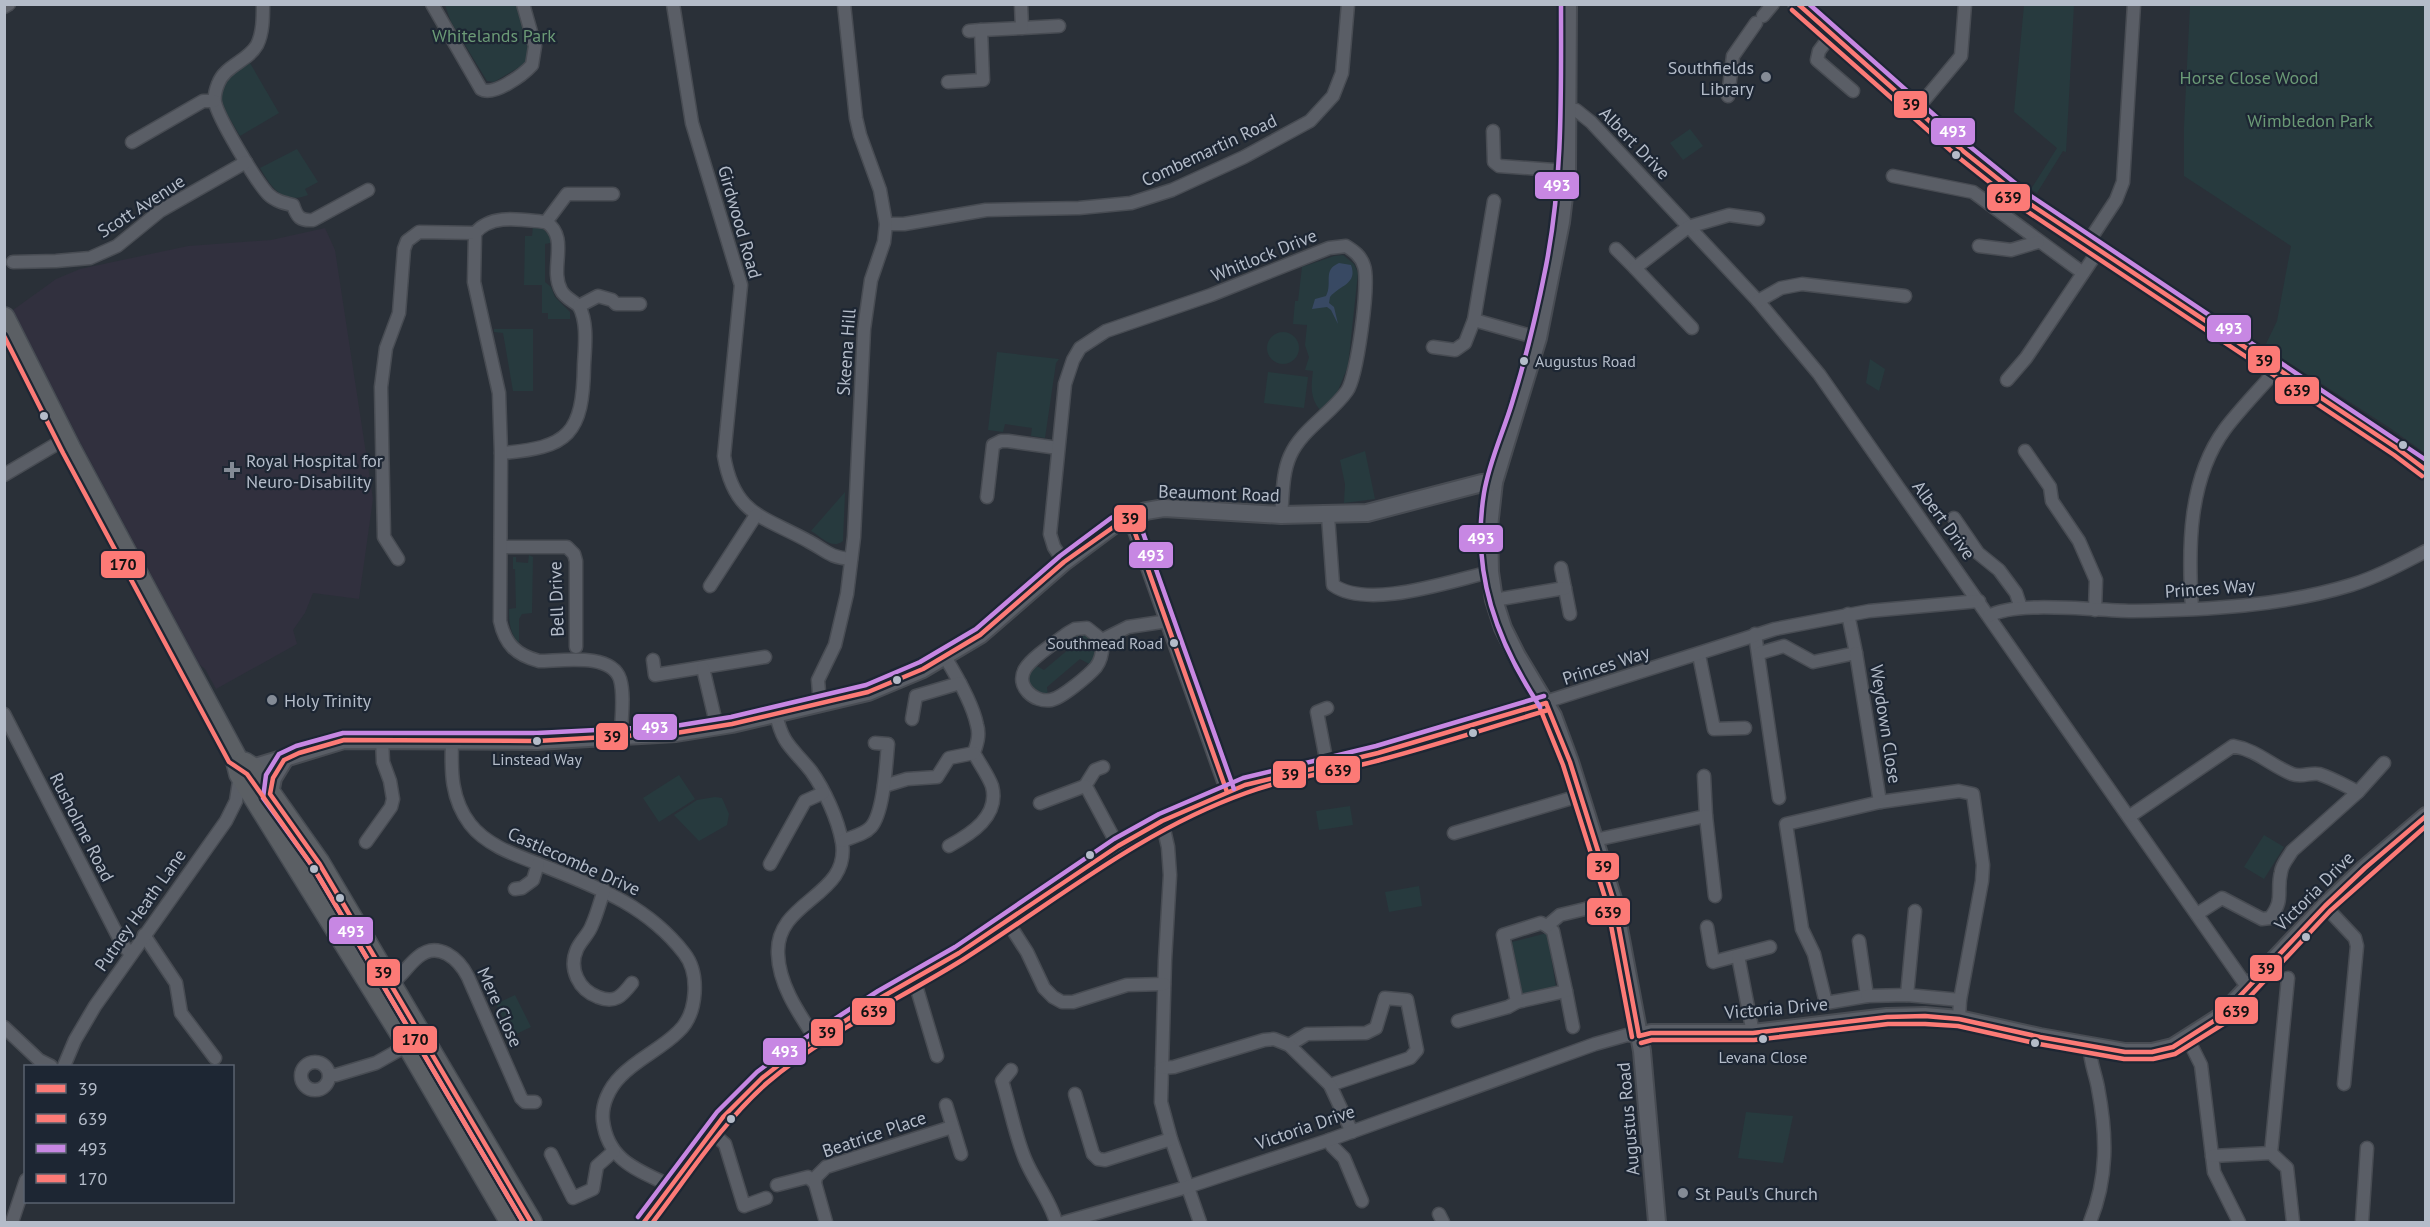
<svg xmlns="http://www.w3.org/2000/svg" width="2430" height="1227" viewBox="0 0 2430 1227" font-family="'PT Sans',sans-serif">
<rect width="100%" height="100%" fill="#2a3038"/>
<polygon fill="#31303e" points="325,228 335,250 373,499 359,599 313,593 305,613 293,630 297,644 216,689 205,669 199,664 80,442 13,310 56,279 80,269 188,246 271,240"/>
<g fill="#273a3e">
<polygon points="445,5 516,5 528,46 527,59 523,65 494,82 487,81 451,22"/>
<polygon points="2024,5 2074,5 2066,152 2063,151 2037,193 2031,189 2057,148 2014,112"/>
<polygon points="2190,5 2425,5 2425,453 2390,428 2277,355 2276,349 2265,346 2277,321 2291,246 2184,176 2184,127"/>
<path d="M250 63 279 113 240 136C219 101 208 87 250 63Z"/>
<polygon points="1690,129 1703,146 1683,160 1670,143"/>
<path d="M297 149 318 182 305 189 308 195C283 205 271 187 260 168Z"/>
<polygon points="533,226 543,229 550,236 550,243 545,244 545,282 551,287 555,297 570,312 570,319 548,319 548,313 542,313 542,285 524,285 525,236 532,236"/>
<path d="M1343 255 1354 264 1358 273 1348 366 1337 393 1320 410C1310 398 1311 386 1313 371L1305 370 1309 357 1305 345 1307 325 1293 324 1295 301H1298L1302 267 1334 256Z"/>
<polygon points="494,329 533,329 533,391 513,391 503,333 494,332"/>
<circle cx="1283" cy="348" r="16"/>
<polygon points="997,352 1059,359 1056,363 1045,438 1031,436 1032,428 1005,424 1003,432 988,430"/>
<polygon points="1870,359 1885,369 1879,391 1866,383"/>
<polygon points="1268,372 1308,377 1304,408 1264,403"/>
<polygon points="1365,451 1375,499 1344,503 1345,484 1340,460"/>
<path d="M845 492 843 541C832 550 822 537 811 531Z"/>
<path d="M529 555 533 557 532 613 522 614 519 619V643C510 634 509 622 509 609L516 608 515 569H513V557H516V562L528 563Z"/>
<polygon points="1087,633 1096,643 1098,651 1091,665 1080,659 1047,687 1048,698 1029,689 1027,677 1035,665 1044,670 1076,643 1071,634"/>
<polygon points="679,775 695,799 659,822 643,798"/>
<polygon points="715,797 722,798 729,814 727,825 699,841 674,815 697,800"/>
<polygon points="1350,806 1353,825 1319,830 1316,811"/>
<polygon points="2264,835 2284,847 2264,879 2244,867"/>
<polygon points="1419,886 1422,906 1389,912 1385,892"/>
<polygon points="1547,933 1556,987 1523,996 1512,942"/>
<polygon points="515,995 531,1027 512,1036 496,1004"/>
<polygon points="1746,1112 1793,1116 1783,1163 1738,1158"/>
</g>
<path fill="#384963" d="M1339 263 1351 265C1358 284 1340 285 1330 297L1329 303 1334 307 1338 324 1331 310 1327 307 1312 309 1315 299 1326 296C1333 283 1322 270 1339 263Z"/>
<g fill="none" stroke-linecap="round" stroke-linejoin="round">
<g stroke="#484c53" stroke-width="15">
<g id="minor">
<path d="M263 4C263 18 263 33 257 45 247 62 225 65 218 84 216 89 214 96 215 102 218 118 256 181 268 194 275 201 284 203 293 205 297 217 300 221 313 220L368 190"/>
<path d="M432 4 481 89C493 97 523 75 532 65L535 46 523 4"/>
<path d="M673 4 692 123 741 285 724 456C734 515 763 516 808 541 827 551 828 557 851 559"/>
<polyline points="4,7 9,4"/>
<polyline points="1763,16 1773,4"/>
<polyline points="1022,28 1059,26"/>
<polyline points="969,31 981,30"/>
<polyline points="1831,35 1819,51 1817,60 1853,91"/>
<polyline points="948,82 983,80 981,30 1022,28 1021,4"/>
<polyline points="1728,96 1733,56 1756,23"/>
<polyline points="1568,110 1576,110 1591,122 1758,301 1819,374 2248,988"/>
<polyline points="1916,110 1961,56 1965,4"/>
<polyline points="1493,131 1494,162 1499,166 1567,171"/>
<polyline points="132,142 203,101 214,101"/>
<polyline points="1893,176 1973,192 2083,273"/>
<polyline points="546,222 567,194 613,194"/>
<polyline points="886,224 904,224 986,210 1079,208 1131,203 1172,190 1244,157 1310,121 1333,96 1342,73 1348,4"/>
<path d="M475 233C492 213 522 220 546 222 570 238 549 268 561 290 564 297 573 301 579 306"/>
<polyline points="2087,244 2116,200 2123,182 2134,4"/>
<polyline points="1979,246 2011,250 2038,242"/>
<polyline points="1616,249 1635,268"/>
<polyline points="13,262 56,261 90,258 117,246 160,211 246,162"/>
<polyline points="1758,301 1781,288 1802,284 1905,296"/>
<polyline points="1474,320 1538,338"/>
<polyline points="1692,328 1635,268 1688,227 1729,215 1758,219"/>
<polyline points="1433,347 1455,350 1465,343 1474,320 1494,201"/>
<polyline points="2007,380 2026,358 2098,251"/>
<polyline points="2025,451 2050,487 2052,501 2079,541 2096,580 2095,610"/>
<path d="M501 453C569 448 583 434 584 365 585 346 588 323 579 306L598 296 612 300 616 304H640"/>
<polyline points="4,475 65,439"/>
<polyline points="987,497 993,445 1001,441 1008,441 1058,448"/>
<polyline points="1129,516 1227,792"/>
<path d="M1328 516 1333 585C1368 610 1450 581 1490 572"/>
<polyline points="1954,518 1978,553 1999,570 2016,593 2021,608"/>
<polyline points="501,547 567,547 574,554 576,561 576,647"/>
<path d="M398 559 384 537 381 387 386 348 399 313 404 249 407 241 419 232 475 233 474 282 499 393 501 453 500 621C505 644 516 655 539 661 561 661 611 652 620 679 625 696 621 719 621 736"/>
<path d="M1064 562 1054 547 1050 534 1065 384 1073 360 1080 348 1106 331 1211 295 1329 248 1346 246C1354 251 1361 256 1364 266 1370 283 1357 377 1347 391 1331 414 1301 430 1290 456 1282 474 1283 496 1281 515"/>
<polyline points="1561,568 1570,614"/>
<polyline points="710,586 756,515"/>
<polyline points="1494,600 1565,588"/>
<path d="M2192 608C2188 549 2188 479 2225 429 2241 408 2260 389 2277 369"/>
<path d="M1989 616C2016 600 2100 611 2134 611 2206 610 2282 606 2351 585 2377 577 2401 564 2426 551"/>
<path d="M1087 628 1102 640C1103 650 1102 659 1096 667 1089 675 1062 698 1051 700 1034 703 1015 686 1025 669 1032 657 1056 642 1068 633L1075 629Z"/>
<polyline points="1755,634 1779,798"/>
<polyline points="1102,640 1128,627 1168,621"/>
<polyline points="1760,653 1784,646 1813,662 1856,653 1848,614"/>
<polyline points="1856,653 1880,802"/>
<polyline points="1699,655 1714,729 1745,728"/>
<path d="M945 657C956 675 973 705 977 725 980 735 977 744 974 753 979 763 988 775 992 786 1000 816 971 834 949 846"/>
<polyline points="653,660 655,675 765,657"/>
<polyline points="703,668 717,727"/>
<polyline points="820,704 818,680 835,645 847,594 854,537 864,329 871,280 884,242 886,224 880,190 860,135 856,118 844,4"/>
<polyline points="4,714 122,944 131,954"/>
<path d="M776 714C783 746 792 747 811 771 824 789 838 819 842 842 851 897 775 900 778 954 779 986 800 1015 817 1041"/>
<polyline points="912,719 916,696 960,683"/>
<path d="M452 742C451 772 451 799 470 824 486 845 515 855 539 864 594 886 646 904 684 953 700 973 698 1014 678 1032 661 1049 637 1059 621 1076 609 1088 601 1105 603 1121 608 1161 638 1170 671 1186"/>
<polyline points="1327,764 1317,712 1327,708"/>
<polyline points="1103,767 1095,770 1085,786 1088,790 1118,846"/>
<polyline points="1704,776 1706,816"/>
<polyline points="884,786 907,779 937,777 949,758 974,753"/>
<polyline points="2358,792 2384,763"/>
<polyline points="1040,803 1085,786"/>
<path d="M2130 816 2233 746C2257 750 2270 765 2292 774 2302 778 2310 772 2319 774 2332 778 2346 786 2358 792L2292 851C2288 858 2282 864 2281 872 2276 892 2285 899 2270 918L2262 919 2222 898 2197 914"/>
<polyline points="1162,821 1168,847 1170,875 1165,960 1161,1102 1171,1139 1200,1222"/>
<polyline points="1454,833 1582,795"/>
<polyline points="1595,840 1706,816 1715,896"/>
<path d="M842 841C851 837 864 835 871 827 884 812 886 764 888 744L875 743"/>
<polyline points="366,842 391,807 393,799 390,781 383,762 382,739"/>
<polyline points="770,864 805,801 823,793"/>
<polyline points="515,889 522,888 533,880 538,864"/>
<path d="M604 890C600 902 597 914 592 925 589 934 581 940 577 949 568 969 579 990 598 997 615 1004 622 996 632 983"/>
<polyline points="2325,906 2355,938 2357,946 2344,1084"/>
<polyline points="1007,921 1027,952 1044,988 1053,997 1062,1002 1073,1002 1127,985 1164,984"/>
<polyline points="1707,927 1713,962 1770,947"/>
<polyline points="144,935 176,983 181,1013 215,1058"/>
<polyline points="1859,941 1867,996 1826,1003 1814,954 1802,929 1786,824 1880,802 1959,791 1973,794 1983,865 1982,881 1960,1000 1959,1019"/>
<polyline points="1738,956 1753,1033"/>
<polyline points="914,979 937,1056"/>
<path d="M391 984C403 975 407 966 418 957 438 940 459 959 468 977L521 1098 525 1102H535"/>
<polyline points="1566,991 1573,1027"/>
<polyline points="1907,995 1915,911"/>
<polyline points="1867,996 1907,995 1960,1000"/>
<polyline points="1517,1002 1566,991 1553,931 1547,926"/>
<polyline points="1458,1021 1508,1007 1517,1002 1503,935 1541,923 1547,926 1560,915 1614,902"/>
<polyline points="4,1027 39,1060 51,1066"/>
<polyline points="2188,1039 2201,1065 2214,1172 2239,1222"/>
<polyline points="1289,1045 1307,1034 1366,1033 1376,1028 1385,998 1407,1000 1417,1050 1410,1058 1330,1085"/>
<circle cx="315" cy="1076" r="14"/>
<polyline points="64,1066 75,1040 95,1006 226,821 236,801 240,775"/>
<polyline points="1162,1068 1174,1067 1264,1040 1274,1039 1289,1045 1330,1085 1352,1132"/>
<path d="M1011 1070 1002 1081C1010 1107 1015 1135 1025 1159 1034 1181 1050 1200 1056 1222"/>
<polyline points="329,1075 336,1075 376,1063 408,1045"/>
<polyline points="1075,1094 1093,1154 1098,1159 1105,1160 1171,1139"/>
<polyline points="946,1105 961,1154"/>
<polyline points="711,1132 725,1144 744,1206 766,1198"/>
<polyline points="1329,1140 1332,1146 1344,1158 1362,1201"/>
<polyline points="2271,1153 2288,978"/>
<polyline points="551,1154 573,1198 593,1189 597,1166 614,1151"/>
<polyline points="2212,1156 2271,1153 2287,1168 2293,1222"/>
<polyline points="777,1185 808,1177 815,1183"/>
<polyline points="1439,1214 1443,1222"/>
<polyline points="12,1222 26,1180"/>
<polyline points="644,1222 723,1117 762,1078 789,1057 882,997 959,953 1096,860 1162,821 1245,785 1416,743 1775,629 1869,611 1979,601"/>
<polyline points="826,1222 815,1183 816,1177 826,1167 952,1127"/>
<polyline points="1065,1222 1187,1187 1329,1140 1595,1044 1627,1035 1639,1036"/>
<path d="M2090 1222C2108 1178 2107 1135 2098 1088 2096 1075 2089 1060 2090 1047"/>
<polyline points="2362,1222 2367,1148"/>
</g>
</g>
<g stroke="#484c53" stroke-width="20">
<g id="tertiary">
<polyline points="1568,4 1567,171 1561,222 1538,338 1494,482 1489,527 1490,572 1494,600 1503,628 1517,656 1553,716 1570,762 1614,902 1642,1051 1657,1222"/>
<polyline points="1797,4 1963,151 2027,202 2398,449 2426,470"/>
<polyline points="252,768 344,740 537,741 676,733 732,724 868,692 923,669 980,635 1064,562 1115,524 1146,511 1164,508 1281,515 1367,513 1482,483 1494,482"/>
<polyline points="270,794 273,778 284,760"/>
<polyline points="1639,1036 1651,1033 1753,1033 1887,1017 1925,1016 1959,1019 2040,1037 2125,1052 2152,1052 2173,1047 2220,1017 2325,906 2365,868 2426,816"/>
</g>
</g>
<g stroke="#474c53" stroke-width="24">
<g id="trunk">
<polyline points="4,318 70,449 236,758 240,774 408,1045 511,1222"/>
<polyline points="244,763 252,768 319,863 531,1222"/>
</g>
</g>
<use href="#minor" stroke="#5a5e66" stroke-width="12"/>
<use href="#tertiary" stroke="#5a5e66" stroke-width="16"/>
<use href="#trunk" stroke="#5b5f64" stroke-width="21"/>
<g stroke="#1d2633" stroke-width="9">
<g id="bus-1">
<polyline points="1798,4 1963,151 2027,202 2398,449 2426,470"/>
<polyline points="1546,703 1570,762 1614,902 1639,1036"/>
<polyline points="1639,1036 1651,1033 1753,1033 1887,1017 1925,1016 1959,1019 2040,1037 2125,1052 2152,1052 2173,1047 2220,1017 2325,906 2365,868 2426,816"/>
<polyline points="531,1222 319,863 270,794 273,778 284,760 299,753 344,740 537,741 676,733 732,724 868,692 923,669 980,635 1064,562 1129,516 1227,792"/>
<polyline points="644,1222 723,1117 762,1078 789,1057 882,997 959,953 1118,846 1162,821 1245,785 1378,753 1546,703"/>
</g>
</g>
<g stroke="#1d2633" stroke-width="9">
<g id="bus-2">
<polyline points="1792,10 1958,157 2022,208 2394,455 2422,476"/>
<polyline points="1539,706 1563,765 1607,904 1632,1037"/>
<polyline points="1641,1043 1652,1040 1754,1040 1888,1024 1925,1024 1958,1026 2039,1044 2124,1059 2153,1059 2175,1054 2225,1023 2330,911 2426,826"/>
<path d="M653 1222C689 1175 722 1123 767 1083 824 1034 900 999 964 959 1057 900 1142 830 1246 793 1289 777 1337 772 1380 760 1437 745 1492 727 1548 710"/>
</g>
</g>
<g stroke="#1d2633" stroke-width="9">
<g id="bus-3">
<polyline points="1809,4 1968,145 2031,196 2426,460"/>
<path d="M1540 707C1497 642 1471 573 1484 493 1489 462 1503 433 1512 403 1526 358 1537 312 1546 266 1563 179 1561 93 1561 4"/>
<polyline points="638,1217 717,1112 757,1072 785,1051 878,991 955,947 1114,839 1159,814 1243,778 1376,746 1544,696"/>
<polyline points="523,1222 313,867 263,798 266,775 279,754 296,746 343,733 537,733 675,726 731,717 866,685 920,662 976,629 1060,556 1111,518 1129,509 1136,513 1234,789"/>
</g>
</g>
<g stroke="#1d2633" stroke-width="9">
<polyline id="bus-4" points="4,336 63,453 229,762 247,774 313,867 523,1222"/>
</g>
<use href="#bus-1" stroke="#fc7a76" stroke-width="4.5"/>
<use href="#bus-2" stroke="#fc7a76" stroke-width="4.5"/>
<use href="#bus-3" stroke="#c787e3" stroke-width="4.5"/>
<use href="#bus-4" stroke="#fc7a76" stroke-width="4.5"/>
</g>
<g fill="#848b96" stroke="#1d2633" stroke-width="2">
<circle cx="1766" cy="77" r="6"/>
<path d="M229 461h6v6h6v6h-6v6h-6v-6h-6v-6h6z"/>
<circle cx="272" cy="700" r="6"/>
<circle cx="1683" cy="1193" r="6"/>
</g>
<g fill="#b4bcc9" stroke="#1d2633" stroke-width="2">
<circle cx="1956" cy="155" r="5"/>
<circle cx="1524" cy="361" r="5"/>
<circle cx="44" cy="416" r="5"/>
<circle cx="2403" cy="445" r="5"/>
<circle cx="1174" cy="643" r="5"/>
<circle cx="897" cy="680" r="5"/>
<circle cx="1473" cy="733" r="5"/>
<circle cx="537" cy="741" r="5"/>
<circle cx="1090" cy="855" r="5"/>
<circle cx="314" cy="869" r="5"/>
<circle cx="340" cy="898" r="5"/>
<circle cx="2306" cy="937" r="5"/>
<circle cx="1763" cy="1039" r="5"/>
<circle cx="2035" cy="1043" r="5"/>
<circle cx="731" cy="1119" r="5"/>
</g>
<g text-anchor="middle" dominant-baseline="central" stroke-width="4.5" stroke-linejoin="round" paint-order="stroke">
<g font-size="16" fill="#b4bcc9" stroke="#1d2633">
<text x="1535" y="361" text-anchor="start">Augustus Road</text>
<text x="1163" y="643" text-anchor="end">Southmead Road</text>
<text x="537" y="759">Linstead Way</text>
<text x="1763" y="1057">Levana Close</text>
</g>
<g font-size="18" fill="#6b9a76" stroke="#1d2633">
<text x="494" y="35">Whitelands Park</text>
<text x="2249" y="77">Horse Close Wood</text>
<text x="2310" y="120">Wimbledon Park</text>
</g>
<g font-size="18" fill="#b4bcc9" stroke="#1d2633" text-anchor="start">
<text x="1754" y="67" text-anchor="end">Southfields<tspan x="1754" dy="21">Library</tspan></text>
<text x="246" y="460">Royal Hospital for<tspan x="246" dy="21">Neuro-Disability</tspan></text>
<text x="284" y="700">Holy Trinity</text>
<text x="1695" y="1193">St Paul's Church</text>
</g>
<g font-size="18" fill="#b4bcc9" stroke="#1d2633">
<text transform="translate(1635 143) rotate(46)">Albert Drive</text>
<text transform="translate(1209 150) rotate(-25)">Combemartin Road</text>
<text transform="translate(141 206) rotate(-33)">Scott Avenue</text>
<text transform="translate(740 222) rotate(74)">Girdwood Road</text>
<text transform="translate(1264 255) rotate(-22)">Whitlock Drive</text>
<text transform="translate(846 352) rotate(-86)">Skeena Hill</text>
<text transform="translate(1219 493) rotate(2)">Beaumont Road</text>
<text transform="translate(1944 520) rotate(54)">Albert Drive</text>
<text transform="translate(2210 588) rotate(-4)">Princes Way</text>
<text transform="translate(556 599) rotate(-92)">Bell Drive</text>
<text transform="translate(1606 665) rotate(-18)">Princes Way</text>
<text transform="translate(1886 724) rotate(81)">Weydown Close</text>
<text transform="translate(82 827) rotate(63)">Rusholme Road</text>
<text transform="translate(574 861) rotate(24)">Castlecombe Drive</text>
<text transform="translate(2314 891) rotate(-45)">Victoria Drive</text>
<text transform="translate(140 910) rotate(-55)">Putney Heath Lane</text>
<text transform="translate(500 1007) rotate(66)">Mere Close</text>
<text transform="translate(1776 1008) rotate(-5)">Victoria Drive</text>
<text transform="translate(1628 1119) rotate(-95)">Augustus Road</text>
<text transform="translate(1305 1127) rotate(-19)">Victoria Drive</text>
<text transform="translate(874 1134) rotate(-19)">Beatrice Place</text>
</g>
</g>
<g stroke="#1d2633" stroke-width="2">
<rect x="1893" y="90" width="35" height="29" rx="6" fill="#fc7a76"/>
<rect x="1930" y="117" width="46" height="29" rx="6" fill="#c787e3"/>
<rect x="1534" y="171" width="46" height="29" rx="6" fill="#c787e3"/>
<rect x="1986" y="183" width="45" height="29" rx="6" fill="#fc7a76"/>
<rect x="2206" y="314" width="46" height="29" rx="6" fill="#c787e3"/>
<rect x="2247" y="345" width="34" height="29" rx="6" fill="#fc7a76"/>
<rect x="2274" y="376" width="46" height="29" rx="6" fill="#fc7a76"/>
<rect x="1113" y="504" width="34" height="29" rx="6" fill="#fc7a76"/>
<rect x="1458" y="524" width="46" height="29" rx="6" fill="#c787e3"/>
<rect x="1128" y="541" width="46" height="28" rx="6" fill="#c787e3"/>
<rect x="100" y="550" width="46" height="29" rx="6" fill="#fc7a76"/>
<rect x="632" y="713" width="46" height="28" rx="6" fill="#c787e3"/>
<rect x="595" y="722" width="34" height="29" rx="6" fill="#fc7a76"/>
<rect x="1315" y="755" width="46" height="29" rx="6" fill="#fc7a76"/>
<rect x="1272" y="760" width="35" height="29" rx="6" fill="#fc7a76"/>
<rect x="1586" y="852" width="34" height="29" rx="6" fill="#fc7a76"/>
<rect x="1586" y="897" width="45" height="29" rx="6" fill="#fc7a76"/>
<rect x="328" y="916" width="46" height="29" rx="6" fill="#c787e3"/>
<rect x="2249" y="954" width="34" height="28" rx="6" fill="#fc7a76"/>
<rect x="366" y="958" width="35" height="29" rx="6" fill="#fc7a76"/>
<rect x="2214" y="996" width="45" height="29" rx="6" fill="#fc7a76"/>
<rect x="851" y="997" width="45" height="29" rx="6" fill="#fc7a76"/>
<rect x="810" y="1018" width="34" height="29" rx="6" fill="#fc7a76"/>
<rect x="392" y="1025" width="46" height="29" rx="6" fill="#fc7a76"/>
<rect x="762" y="1037" width="45" height="29" rx="6" fill="#c787e3"/>
</g>
<g font-size="16" text-anchor="middle" font-weight="bold" fill="#fff">
<text x="1953" y="137">493</text>
<text x="1557" y="191">493</text>
<text x="2229" y="334">493</text>
<text x="1481" y="544">493</text>
<text x="1151" y="561">493</text>
<text x="655" y="733">493</text>
<text x="351" y="937">493</text>
<text x="785" y="1057">493</text>
</g>
<g font-size="16" text-anchor="middle" font-weight="bold" fill="#111">
<text x="1911" y="110">39</text>
<text x="2008" y="203">639</text>
<text x="2264" y="366">39</text>
<text x="2297" y="396">639</text>
<text x="1130" y="524">39</text>
<text x="123" y="570">170</text>
<text x="612" y="742">39</text>
<text x="1338" y="776">639</text>
<text x="1290" y="780">39</text>
<text x="1603" y="872">39</text>
<text x="1608" y="918">639</text>
<text x="2266" y="974">39</text>
<text x="383" y="978">39</text>
<text x="2236" y="1017">639</text>
<text x="874" y="1017">639</text>
<text x="827" y="1038">39</text>
<text x="415" y="1045">170</text>
</g>
<rect width="2430" height="1227" fill="none" stroke="#b4bcc9" stroke-width="12"/>
<rect x="24" y="1065" width="210" height="138" fill="#1d2633" stroke="#59626f" stroke-width="1.5"/>
<rect x="36" y="1084" width="30" height="9" fill="#fc7a76" stroke="#59626f" stroke-width="1.5"/>
<text x="78" y="1095" font-size="18" fill="#b4bcc9">39</text>
<rect x="36" y="1114" width="30" height="9" fill="#fc7a76" stroke="#59626f" stroke-width="1.5"/>
<text x="78" y="1125" font-size="18" fill="#b4bcc9">639</text>
<rect x="36" y="1144" width="30" height="9" fill="#c787e3" stroke="#59626f" stroke-width="1.5"/>
<text x="78" y="1155" font-size="18" fill="#b4bcc9">493</text>
<rect x="36" y="1174" width="30" height="9" fill="#fc7a76" stroke="#59626f" stroke-width="1.5"/>
<text x="78" y="1185" font-size="18" fill="#b4bcc9">170</text>
</svg>
